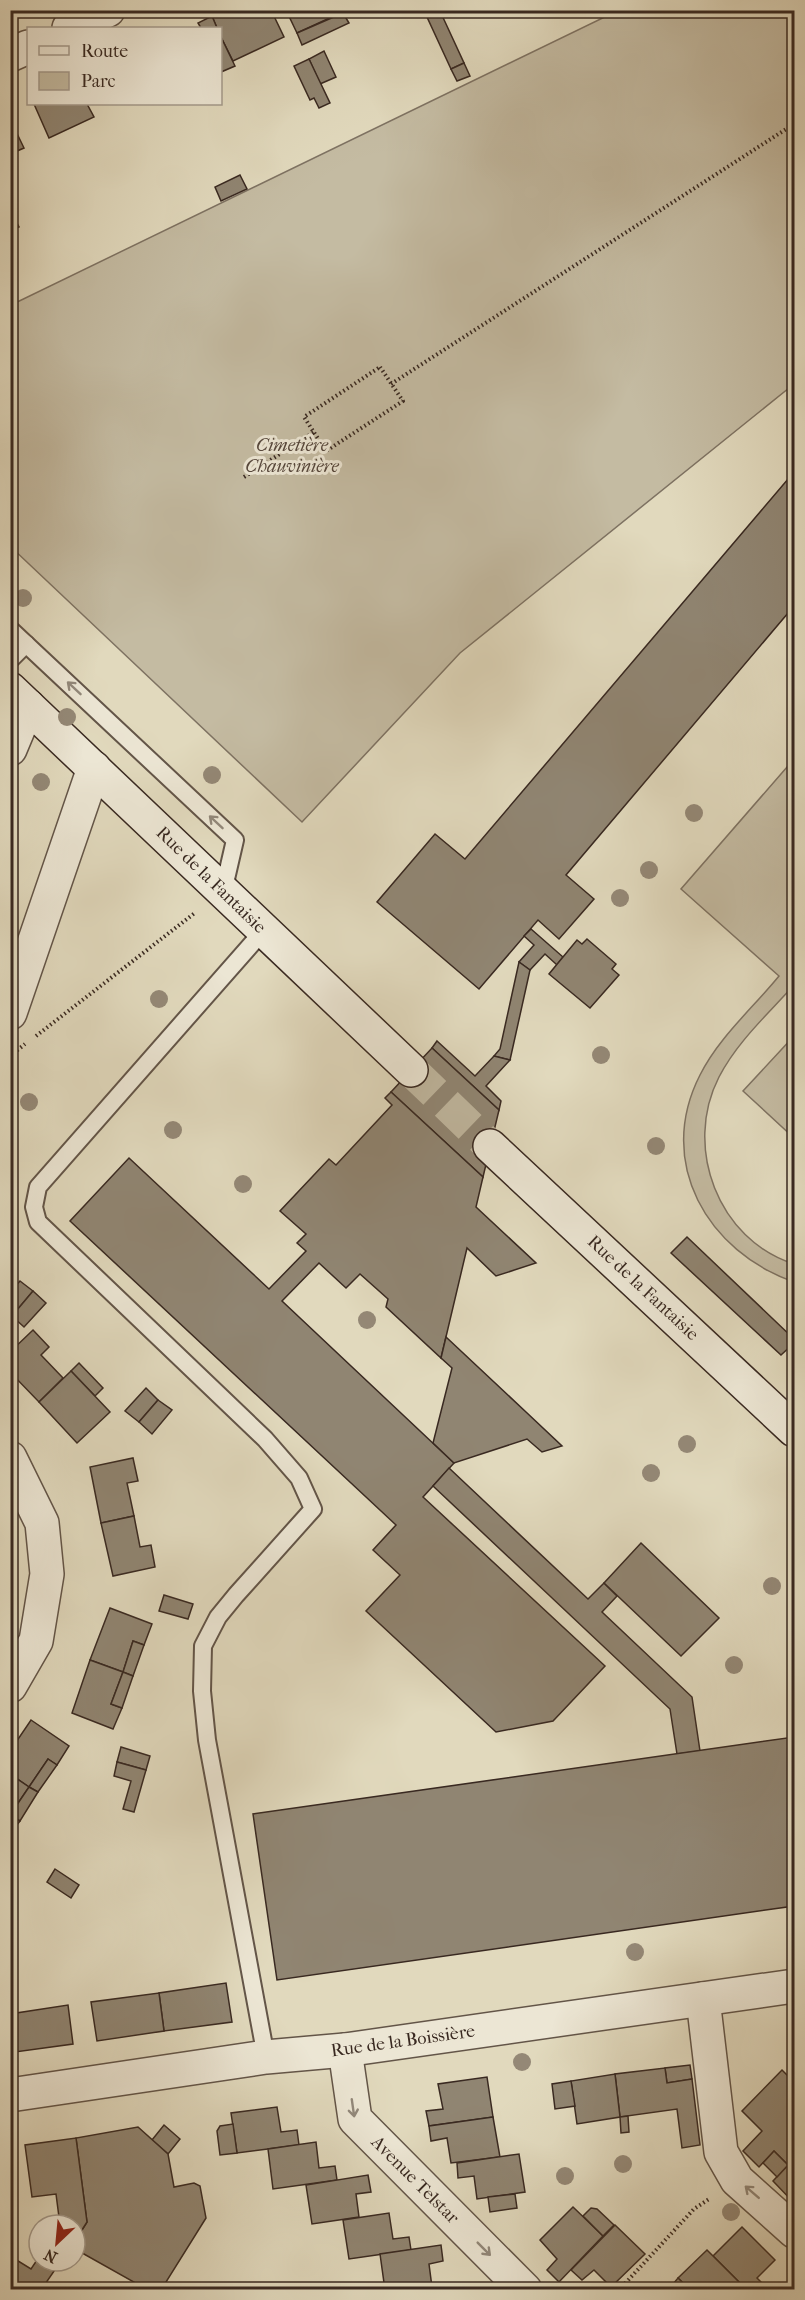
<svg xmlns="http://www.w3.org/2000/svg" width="805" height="2300" viewBox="0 0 805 2300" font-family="'IM FELL French Canon',serif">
<rect width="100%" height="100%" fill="#e1d9bd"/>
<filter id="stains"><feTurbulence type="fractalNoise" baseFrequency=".00333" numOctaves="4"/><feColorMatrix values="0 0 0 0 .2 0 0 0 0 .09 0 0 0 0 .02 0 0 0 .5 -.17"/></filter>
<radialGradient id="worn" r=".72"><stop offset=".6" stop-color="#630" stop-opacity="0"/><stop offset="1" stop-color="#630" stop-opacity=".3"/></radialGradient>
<g fill="#c4bba2" stroke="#7e7262" stroke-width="1.5">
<polygon points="617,11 794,11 794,384 460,653 302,822 11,547 11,305"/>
<path d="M794 759V985C768 1014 737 1042 719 1077 683 1147 718 1240 794 1264V1282C708 1252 655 1163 700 1075 719 1037 753 1008 779 976L681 889Z"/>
<polygon points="794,1036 794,1138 743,1091"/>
</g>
<g fill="#908572" stroke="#392921" stroke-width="1.5">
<polygon points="222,10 271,10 284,37 233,61 220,35 220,28 217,28 212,16"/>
<polygon points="286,10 347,10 297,33"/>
<polygon points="440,11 464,63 451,69 427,17"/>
<polygon points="343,13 349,23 302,45 297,33"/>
<polygon points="212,16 217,28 201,28 198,23"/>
<polygon points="220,35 235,66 221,72 220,71"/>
<polygon points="324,51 336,77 320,84 309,59"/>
<polygon points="309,59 330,103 319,108 314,98 310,100 294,66"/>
<polygon points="464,63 470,76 457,81 451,69"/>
<polygon points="34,104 87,104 94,117 49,138"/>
<polygon points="10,119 24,148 10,154"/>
<polygon points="240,175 247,189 221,201 215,187"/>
<polygon points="10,210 19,227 10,231"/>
<polygon points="794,472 794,606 566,875 594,899 559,939 538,920 479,989 377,902 435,834 465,859"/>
<polygon points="531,929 563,957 557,965 545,954 530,970 519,962 534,945 524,936"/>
<polygon points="587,939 616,964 612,969 619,975 590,1008 549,974 577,940 582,944"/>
<polygon points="519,962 530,970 510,1060 494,1056 500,1049"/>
<polygon points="437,1041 475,1076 494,1056 510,1060 486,1086 501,1101 499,1110 432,1048"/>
<polygon points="432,1048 499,1110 483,1177 391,1092"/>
<polygon points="391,1092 483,1177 476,1207 536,1263 496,1276 467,1248 441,1358 386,1307 388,1299 360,1274 346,1288 319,1263 282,1301 454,1463 423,1497 605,1666 553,1721 496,1732 366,1611 400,1575 373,1550 396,1525 70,1221 129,1158 269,1289 306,1251 297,1243 306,1234 280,1211 329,1159 336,1165 392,1105 385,1098"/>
<polygon points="687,1237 794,1339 794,1343 781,1355 671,1253"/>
<polygon points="20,1281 33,1291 12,1316 10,1292"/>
<polygon points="33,1291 46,1303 24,1327 12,1316"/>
<polygon points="33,1330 49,1347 41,1355 63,1378 39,1402 10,1372 10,1352"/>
<polygon points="446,1337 526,1412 562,1446 542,1452 527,1439 454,1463 433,1443 452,1368 441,1358"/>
<polygon points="79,1363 103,1388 95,1396 71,1371"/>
<polygon points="71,1371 110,1412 77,1443 39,1402"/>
<polygon points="146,1388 158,1400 139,1422 125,1411"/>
<polygon points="158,1400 172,1410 152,1434 139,1422"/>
<polygon points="133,1458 138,1481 127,1483 134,1516 101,1523 90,1467"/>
<polygon points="449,1468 588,1599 604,1583 617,1596 602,1612 692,1697 700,1751 677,1754 670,1709 433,1486"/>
<polygon points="134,1516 140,1547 151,1545 155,1567 113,1576 101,1523"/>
<polygon points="641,1543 719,1618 681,1656 604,1583"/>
<polygon points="164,1595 193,1604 188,1619 159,1611"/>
<polygon points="110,1608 152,1624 144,1645 133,1641 123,1672 90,1660"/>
<polygon points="133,1641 144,1645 133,1676 123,1672"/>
<polygon points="90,1660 123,1672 111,1704 122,1708 113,1729 72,1713"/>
<polygon points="123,1672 133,1676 122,1708 111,1704"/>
<polygon points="31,1720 69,1746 57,1765 48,1759 29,1787 10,1774 10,1751"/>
<polygon points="794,1737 794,1906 277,1980 253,1814"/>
<polygon points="121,1747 150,1756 146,1770 117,1762"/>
<polygon points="48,1759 57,1765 38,1792 29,1787"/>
<polygon points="117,1762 146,1770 134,1812 123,1809 131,1781 114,1776"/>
<polygon points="10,1774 29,1787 10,1815"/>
<polygon points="29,1787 38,1792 20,1821 10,1815"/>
<polygon points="10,1815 20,1821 10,1834"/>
<polygon points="55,1869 79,1885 71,1898 47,1882"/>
<polygon points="226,1983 232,2022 164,2031 159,1993"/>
<polygon points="159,1993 164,2031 97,2041 91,2002"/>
<polygon points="68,2005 73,2044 15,2052 10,2014"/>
<polygon points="690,2065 692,2079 667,2083 665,2068"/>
<polygon points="665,2068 667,2083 692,2079 700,2145 682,2148 677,2109 620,2117 615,2074"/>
<polygon points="782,2070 794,2082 794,2203 773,2181 788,2165 774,2151 759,2167 743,2151 762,2131 742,2111"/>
<polygon points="615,2074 620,2117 577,2124 571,2081"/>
<polygon points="487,2077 493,2117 429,2126 426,2111 443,2109 438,2084"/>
<polygon points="571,2081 575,2106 555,2109 552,2084"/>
<polygon points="277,2107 281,2132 297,2130 299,2145 237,2153 231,2113"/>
<polygon points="628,2116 629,2132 621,2133 620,2117"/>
<polygon points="493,2117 500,2157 451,2163 447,2138 431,2141 429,2126"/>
<polygon points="233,2124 237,2153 220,2155 217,2131 220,2126"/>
<polygon points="164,2125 180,2139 168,2154 152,2140"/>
<polygon points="138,2127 168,2154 174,2187 194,2183 200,2186 206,2218 161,2290 148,2290 75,2249 75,2241 87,2222 76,2138"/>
<polygon points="76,2138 87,2222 75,2241 75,2225 60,2225 56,2194 32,2197 25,2145"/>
<polygon points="316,2142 319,2168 335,2166 337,2180 273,2189 268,2149"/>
<polygon points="774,2151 788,2165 777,2177 763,2163"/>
<polygon points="519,2154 525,2192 477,2199 474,2176 458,2178 457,2163"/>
<polygon points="368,2175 371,2192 356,2194 359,2217 312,2224 306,2185"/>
<polygon points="515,2194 517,2208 490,2212 488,2197"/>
<polygon points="573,2207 603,2236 559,2282 547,2270 557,2259 540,2240"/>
<polygon points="591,2208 597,2209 614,2225 603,2236 583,2216"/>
<polygon points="389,2213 393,2239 409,2237 411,2250 349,2259 343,2220"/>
<polygon points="615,2225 645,2254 611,2287 594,2270 582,2280 571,2270"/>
<polygon points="742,2227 775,2260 757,2278 767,2288 766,2290 747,2290 713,2256"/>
<polygon points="441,2245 443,2261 429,2264 432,2287 385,2290 380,2254"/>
<polygon points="707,2250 747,2290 690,2290 678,2278"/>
<polygon points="10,2256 31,2269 39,2257 39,2261 61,2261 41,2290 16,2290 10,2286"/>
<polygon points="678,2278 690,2290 668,2290"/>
<polygon points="461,2283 462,2290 415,2289 432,2287"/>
</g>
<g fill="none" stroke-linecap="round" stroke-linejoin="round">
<polyline stroke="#bfb69e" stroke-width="33" stroke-dasharray="33 16" stroke-linecap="butt" points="411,1070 490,1146"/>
<g stroke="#635548" stroke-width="20">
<g id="lane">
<polyline points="10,629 235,840 223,892"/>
<polyline points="10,660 26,644"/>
<polyline points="264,930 38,1187 34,1207 38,1222 265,1439 299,1478 313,1509 236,1595 218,1617 203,1646 202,1691 207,1740 266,2057"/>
</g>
</g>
<g stroke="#635548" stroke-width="36">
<g id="street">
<polyline points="69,28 108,10"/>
<polyline points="10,55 28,47"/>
<polyline points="10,749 28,706"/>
<polyline points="10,1013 94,768"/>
<polyline points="10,1458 42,1523 47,1574 36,1641 10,1686"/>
<polyline points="703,1999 721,2152 737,2180 794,2231"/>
<polyline points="345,2050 355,2119 525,2290"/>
<polyline points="10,2095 266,2057 345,2050 794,1986"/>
</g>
</g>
<g stroke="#392921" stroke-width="36">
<g id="secondary">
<polyline points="10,689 411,1070"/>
<polyline points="490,1146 794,1430"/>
</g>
</g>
<g stroke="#392921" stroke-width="4" stroke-dasharray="1.5 3" stroke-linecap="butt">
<polygon points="380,367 403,401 326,451 304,417"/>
<polyline points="391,384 794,124"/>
<polyline points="244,477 314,432"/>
<polyline points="36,1036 196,912"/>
<polyline points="10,1056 25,1044"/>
<polyline points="619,2290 694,2209 709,2199"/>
</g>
<use href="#lane" stroke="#ece6d4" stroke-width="16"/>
<use href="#street" stroke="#ece6d4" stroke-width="33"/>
<use href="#secondary" stroke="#ece6d4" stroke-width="33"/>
</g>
<g fill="#948876">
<circle cx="23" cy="598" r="9"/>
<circle cx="67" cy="717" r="9"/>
<circle cx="212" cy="775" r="9"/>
<circle cx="41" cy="782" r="9"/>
<circle cx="694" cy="813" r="9"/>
<circle cx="649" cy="870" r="9"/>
<circle cx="620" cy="898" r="9"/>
<circle cx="159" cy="999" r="9"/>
<circle cx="601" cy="1055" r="9"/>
<circle cx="29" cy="1102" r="9"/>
<circle cx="173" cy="1130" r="9"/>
<circle cx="656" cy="1146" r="9"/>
<circle cx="243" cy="1184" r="9"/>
<circle cx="367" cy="1320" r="9"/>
<circle cx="687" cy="1444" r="9"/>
<circle cx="651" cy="1473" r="9"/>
<circle cx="772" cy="1586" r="9"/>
<circle cx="734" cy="1665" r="9"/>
<circle cx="635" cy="1952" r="9"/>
<circle cx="522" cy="2062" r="9"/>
<circle cx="623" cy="2164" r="9"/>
<circle cx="565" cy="2176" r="9"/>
<circle cx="731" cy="2212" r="9"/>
</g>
<defs><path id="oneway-shaft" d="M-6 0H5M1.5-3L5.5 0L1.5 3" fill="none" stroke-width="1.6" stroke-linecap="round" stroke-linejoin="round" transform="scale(1.5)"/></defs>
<g stroke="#92887a">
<use href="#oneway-shaft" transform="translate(74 688) rotate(-137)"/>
<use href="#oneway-shaft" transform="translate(216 822) rotate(-137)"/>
<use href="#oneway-shaft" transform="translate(353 2108) rotate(82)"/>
<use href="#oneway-shaft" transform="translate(752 2192) rotate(-139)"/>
<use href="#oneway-shaft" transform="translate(484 2249) rotate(45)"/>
</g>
<g text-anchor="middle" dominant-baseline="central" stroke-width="6" stroke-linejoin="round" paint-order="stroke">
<g font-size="18" font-style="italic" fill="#55463b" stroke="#ece6d4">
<text x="292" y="445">Cimetière<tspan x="292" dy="21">Chauvinière</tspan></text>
</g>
<g font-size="18" fill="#392921" stroke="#ece6d4">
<text transform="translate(211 880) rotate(44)">Rue de la Fantaisie</text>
<text transform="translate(643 1288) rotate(43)">Rue de la Fantaisie</text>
<text transform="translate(403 2041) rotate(-8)">Rue de la Boissière</text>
<text transform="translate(415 2180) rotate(45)">Avenue Telstar</text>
</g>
</g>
<rect width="805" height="2300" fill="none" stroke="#e1d9bd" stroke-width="36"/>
<rect x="12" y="12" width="781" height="2276" fill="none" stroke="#392921" stroke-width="3"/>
<rect x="18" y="18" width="769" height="2264" fill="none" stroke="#392921" stroke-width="1.5"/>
<rect x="27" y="27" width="195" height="78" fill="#ece6d4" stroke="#a49a8c" stroke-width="1.5"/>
<rect x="39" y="46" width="30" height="9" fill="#ece6d4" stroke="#a49a8c" stroke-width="1.5"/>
<text x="81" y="57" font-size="18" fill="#392921">Route</text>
<rect x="39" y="72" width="30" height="18" fill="#c4bba2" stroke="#a49a8c" stroke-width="1.5"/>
<text x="81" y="87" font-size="18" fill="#392921">Parc</text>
<g transform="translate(57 2243) rotate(206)"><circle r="28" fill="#ece6d4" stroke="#a49a8c" stroke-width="1.5"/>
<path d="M0-4.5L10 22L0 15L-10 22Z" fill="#8f2418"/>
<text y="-9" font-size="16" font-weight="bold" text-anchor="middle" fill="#392921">N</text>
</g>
<rect width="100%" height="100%" filter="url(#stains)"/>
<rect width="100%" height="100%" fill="url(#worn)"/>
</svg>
